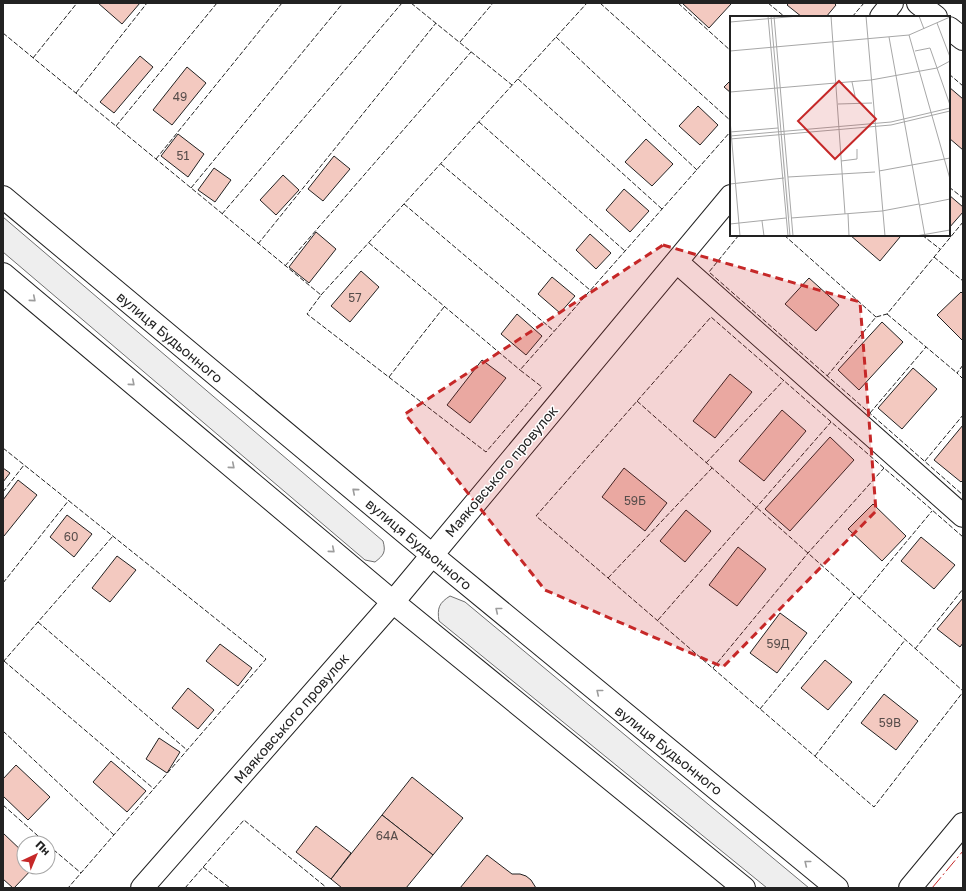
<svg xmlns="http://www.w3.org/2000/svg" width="966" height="891" viewBox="0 0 966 891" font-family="'Golos Text',sans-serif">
<rect width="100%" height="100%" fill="#fff"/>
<g fill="#eee" stroke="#6f6f6f">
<path d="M3 217 383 541C386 552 384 555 375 562L365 560 3 252Z"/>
<path d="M450 596 465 602 809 888H767L439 621C437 608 439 603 450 596Z"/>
</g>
<g fill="#f3c9c0" stroke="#222">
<polygon points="98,3 140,3 122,24"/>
<polygon points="682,3 730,3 731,4 709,28"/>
<polygon points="789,3 834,3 836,5 826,17 802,17 787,5"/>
<polygon points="140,56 153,67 114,113 100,102"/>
<polygon points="187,67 206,83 172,125 153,110"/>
<polygon points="731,80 731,93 724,87"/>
<polygon points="949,87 963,99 963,150 949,138"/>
<polygon points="698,106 718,125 700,145 679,126"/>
<polygon points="178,134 204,154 188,177 161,156"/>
<polygon points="646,139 673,164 652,186 625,162"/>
<polygon points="334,156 350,169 323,201 308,189"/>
<polygon points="214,168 231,180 215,202 198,190"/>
<polygon points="283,175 299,190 276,215 260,200"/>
<polygon points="624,189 649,211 630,232 606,210"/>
<polygon points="949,195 963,207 963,212 949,228"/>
<polygon points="316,232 336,249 309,283 289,267"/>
<polygon points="590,234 611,253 596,269 576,250"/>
<polygon points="850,235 898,235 900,237 880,261"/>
<polygon points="361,271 379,287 350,322 331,306"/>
<polygon points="552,277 575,296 560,313 538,294"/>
<polygon points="809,278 839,305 816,331 785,304"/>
<polygon points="961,292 963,294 963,341 937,315"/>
<polygon points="517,314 542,336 526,355 501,334"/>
<polygon points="882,322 903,342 859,390 838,370"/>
<polygon points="482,360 506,378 470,423 447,405"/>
<polygon points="913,368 937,389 902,429 878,408"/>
<polygon points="730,374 752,392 715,438 693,421"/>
<polygon points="782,410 806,431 764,481 739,461"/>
<polygon points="963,425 963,480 961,482 934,460"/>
<polygon points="830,437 854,460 790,531 765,509"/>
<polygon points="3,468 10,473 3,482"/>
<polygon points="624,468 667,503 645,531 602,497"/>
<polygon points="18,480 37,495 4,536 3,536 3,500"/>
<polygon points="873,504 906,536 882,561 848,529"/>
<polygon points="686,510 711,531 685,562 660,541"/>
<polygon points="67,515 92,534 74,557 50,537"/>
<polygon points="921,537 955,565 934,589 901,561"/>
<polygon points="738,547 766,569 737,606 709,585"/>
<polygon points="117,556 136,570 110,602 92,588"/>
<polygon points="963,598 963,643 960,647 937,629"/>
<polygon points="780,613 807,633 777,673 750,653"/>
<polygon points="220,644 252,668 238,686 206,661"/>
<polygon points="825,660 852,682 828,710 801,688"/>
<polygon points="188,688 214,710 198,729 172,708"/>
<polygon points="884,694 918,721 896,750 861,723"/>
<polygon points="159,738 180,752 167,773 146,759"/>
<polygon points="111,761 146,791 127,812 93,782"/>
<polygon points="16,765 50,797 28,820 3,796 3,779"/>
<polygon points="412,777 463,818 433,855 382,815"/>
<polygon points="382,815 433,855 406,888 342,888 331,879"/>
<polygon points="316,826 351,853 331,879 296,852"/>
<polygon points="3,833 24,853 24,867 34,867 14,888 13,888 3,879"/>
<polygon points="487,855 512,874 520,874 526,876 531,880 536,888 460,888"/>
</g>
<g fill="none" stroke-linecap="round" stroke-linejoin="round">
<g stroke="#222" stroke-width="24">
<g id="minor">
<polyline points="918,3 936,17"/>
<polyline points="881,17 892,3"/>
<polyline points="949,28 963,39"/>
<polyline points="677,262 963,516"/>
<polyline points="142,888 393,602 731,196"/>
<polyline points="910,888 963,824"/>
</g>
</g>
<g stroke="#222" stroke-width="24">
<g id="major">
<polyline points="3,197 432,555 837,888"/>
<polyline points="3,274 393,602 744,888"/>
</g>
</g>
<use href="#minor" stroke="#fff" stroke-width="22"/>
<use href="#major" stroke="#fff" stroke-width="22"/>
<g stroke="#222" stroke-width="1" stroke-dasharray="5 2" stroke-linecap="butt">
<polyline points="411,3 512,85"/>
<polyline points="600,3 731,121"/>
<polyline points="678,3 731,51"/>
<polyline points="768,3 785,17"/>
<polyline points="852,17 864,3"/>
<polyline points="3,33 321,295 307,314 486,452 542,387 520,370 731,131"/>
<polyline points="556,37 697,170"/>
<polyline points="460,42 493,3"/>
<polyline points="33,58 77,3"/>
<polyline points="949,74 963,86"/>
<polyline points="518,79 662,209"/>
<polyline points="76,93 147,3"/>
<polyline points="479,122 625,251"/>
<polyline points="116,126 217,3"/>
<polyline points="156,159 282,3"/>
<polyline points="441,164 590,290"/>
<polyline points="949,187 963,198"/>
<polyline points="191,188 343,3"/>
<polyline points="404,204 554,331"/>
<polyline points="222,214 402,3"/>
<polyline points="739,235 709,272 963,495"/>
<polyline points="784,235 876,317"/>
<polyline points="922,235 940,249"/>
<polyline points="369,243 520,370"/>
<polyline points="258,244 436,23"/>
<polyline points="934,257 963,281"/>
<polyline points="285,266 471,52"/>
<polyline points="321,295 587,3"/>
<polyline points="887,314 957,373"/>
<polyline points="963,365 957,373 963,379"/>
<polyline points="827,376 876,317 887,314 963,222"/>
<polyline points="389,377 444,307"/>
<polyline points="637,401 963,691"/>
<polyline points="870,413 926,347"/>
<polyline points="3,448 266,659 68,888"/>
<polyline points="925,461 963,415"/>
<polyline points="706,463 784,380"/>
<polyline points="3,492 24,465"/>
<polyline points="963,537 711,317 536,516 874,807 963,692"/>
<polyline points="608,578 712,468"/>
<polyline points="3,583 69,500"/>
<polyline points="859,599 932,511"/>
<polyline points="658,620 831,422"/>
<polyline points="38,622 187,750"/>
<polyline points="915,649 963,589"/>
<polyline points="4,661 154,789"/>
<polyline points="3,662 113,536"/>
<polyline points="713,668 808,553 884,468"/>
<polyline points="760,709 854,594"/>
<polyline points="3,731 114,835"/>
<polyline points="815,756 905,640"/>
<polyline points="3,805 46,843"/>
<polyline points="48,845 81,873"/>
<polyline points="203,867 230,888"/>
<polyline points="185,888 244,820 327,888"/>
</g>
<polyline stroke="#c62828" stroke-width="1" stroke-dasharray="14 3 2 3" stroke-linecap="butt" points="932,888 963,851"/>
</g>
<defs><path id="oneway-chevron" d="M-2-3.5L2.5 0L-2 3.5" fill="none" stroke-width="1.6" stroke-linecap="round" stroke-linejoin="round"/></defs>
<g stroke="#9c9c9c">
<use href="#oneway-chevron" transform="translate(33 299) rotate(40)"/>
<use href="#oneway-chevron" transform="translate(132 383) rotate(40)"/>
<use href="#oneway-chevron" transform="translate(232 466) rotate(40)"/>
<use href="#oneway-chevron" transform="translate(355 491) rotate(-140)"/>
<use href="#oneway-chevron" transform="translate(332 550) rotate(40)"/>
<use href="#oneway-chevron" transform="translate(498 610) rotate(-141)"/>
<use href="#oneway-chevron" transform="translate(599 692) rotate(-141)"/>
<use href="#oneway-chevron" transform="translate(807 863) rotate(-141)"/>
</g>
<path fill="#c62828" fill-opacity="0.2" stroke="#c62828" stroke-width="3" stroke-dasharray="8 5" stroke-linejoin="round" d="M663 245 860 302 876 511 723 667 545 590 405 414Z"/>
<g text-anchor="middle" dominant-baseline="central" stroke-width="3" stroke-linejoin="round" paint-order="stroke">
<g font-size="12" fill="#564c4a">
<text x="180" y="96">49</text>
<text x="183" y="155">51</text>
<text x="355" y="297">57</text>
<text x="635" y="500">59Б</text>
<text x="71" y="536">60</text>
<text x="778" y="643">59Д</text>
<text x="890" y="722">59В</text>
<text x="387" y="835">64А</text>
</g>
<g font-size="14" fill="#222" stroke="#fff">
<text transform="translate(170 337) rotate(40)">вулиця Будьонного</text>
<text transform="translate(501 471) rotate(-50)">Маяковського провулок</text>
<text transform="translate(419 544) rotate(40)">вулиця Будьонного</text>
<text transform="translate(291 718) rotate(-49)">Маяковського провулок</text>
<text transform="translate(669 750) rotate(39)">вулиця Будьонного</text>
</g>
</g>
<g transform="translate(730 16)">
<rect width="220" height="220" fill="#fff"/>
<path d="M52 119 60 202 58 203 51 120Z" fill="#eee"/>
<path fill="none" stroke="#a7a7a7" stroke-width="1" d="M38 0 58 220M41 0 60 220M44 0 63 220M101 0 115 198M136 0 155 220M189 0 194 13M0 6 69 0M207 7 220 41M179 19 220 163M159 21 195 220M0 35 179 19 220 1M185 35 200 32 220 89M122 66 125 80M0 76 141 64 207 52 220 45M108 88 142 87M0 104 10 220M0 116 48 112M0 120 161 106 220 92M0 123 161 109 220 95M111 145 127 143V133M149 155 220 142M58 161 145 156M0 168 54 162M190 189 220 183M118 198 119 220M61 202 152 195 189 188M32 205 34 220M0 208 56 202M186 220 220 214"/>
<path fill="#c62828" fill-opacity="0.15" stroke="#c62828" stroke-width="2" d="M109 65 146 103 105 143 68 105Z"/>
<rect width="220" height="220" fill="none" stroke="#222" stroke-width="2"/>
</g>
<rect width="966" height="891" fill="none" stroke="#222222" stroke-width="8"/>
<g transform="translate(36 855) rotate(44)"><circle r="19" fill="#ffffff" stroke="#a7a7a7"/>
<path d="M0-3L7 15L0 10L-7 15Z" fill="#c62828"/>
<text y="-6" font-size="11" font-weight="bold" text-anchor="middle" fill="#222222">Пн</text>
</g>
</svg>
